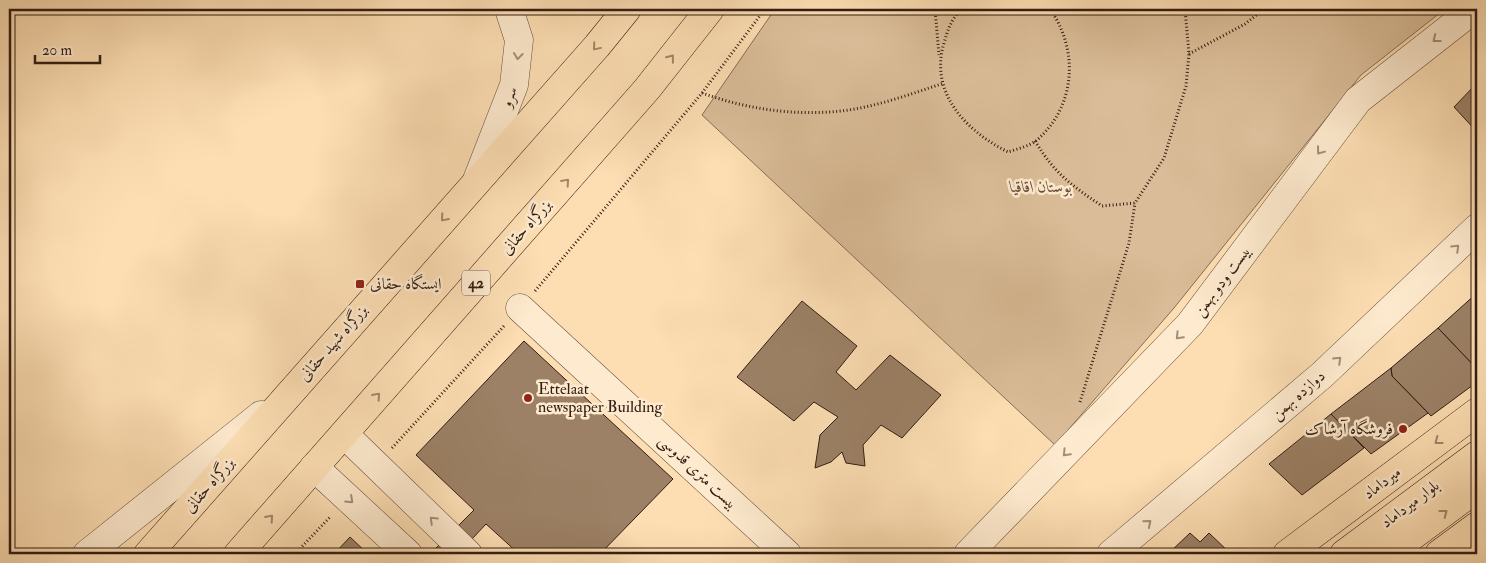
<svg xmlns="http://www.w3.org/2000/svg" width="1486" height="563" viewBox="0 0 1486 563" font-family="'IM FELL Double Pica',Amiri,serif">
<rect width="100%" height="100%" fill="#fddeb3"/>
<filter id="stains"><feTurbulence type="fractalNoise" baseFrequency=".004" numOctaves="4"/><feColorMatrix values="0 0 0 0 .2 0 0 0 0 .09 0 0 0 0 .02 0 0 0 .5 -.17"/></filter>
<radialGradient id="worn" r=".72"><stop offset=".6" stop-color="#630" stop-opacity="0"/><stop offset="1" stop-color="#630" stop-opacity=".3"/></radialGradient>
<polygon fill="#dabd98" stroke="#866d56" points="775,9 1445,9 1361,75 1174,308 1055,445 702,115"/>
<g fill="#9c8166" stroke="#321d13">
<polygon points="1477,83 1477,132 1454,107"/>
<polygon points="1477,293 1477,369 1438,328"/>
<polygon points="802,301 857,346 836,372 856,390 890,355 941,395 902,438 881,425 863,445 865,466 846,463 842,452 831,462 815,468 820,435 838,417 814,402 794,421 737,377"/>
<polygon points="1438,328 1477,369 1477,382 1431,416 1392,376 1391,368"/>
<polygon points="524,341 673,479 600,554 519,554 486,524 458,554 430,554 474,510 416,455"/>
<polygon points="1391,368 1392,376 1428,413 1371,454 1331,414"/>
<polygon points="1331,414 1364,448 1302,495 1269,464"/>
<polygon points="1190,533 1200,542 1209,533 1231,554 1168,554"/>
<polygon points="350,537 368,554 334,554"/>
</g>
<g fill="none" stroke-linecap="round" stroke-linejoin="round">
<g stroke="#654d3b" stroke-width="29">
<g id="minor">
<polyline points="477,180 514,85 519,40 509,9"/>
<polyline points="520,308 787,554"/>
<polyline points="344,434 468,554"/>
<polyline points="314,467 408,554"/>
<polyline points="87,554 261,415"/>
<polyline points="968,554 1190,324 1358,100 1474,9"/>
<polyline points="1111,554 1322,375 1477,228"/>
</g>
</g>
<g stroke="#321d13" stroke-width="29">
<g id="major">
<polyline points="1287,554 1477,412"/>
<polyline points="1344,554 1477,455"/>
<polyline points="1388,554 1477,488"/>
<polyline points="1439,554 1477,526"/>
</g>
</g>
<g stroke="#321d13" stroke-width="29">
<g id="highway">
<polyline points="148,554 597,46 627,9"/>
<polyline points="238,554 647,89 710,9"/>
</g>
</g>
<g stroke="#321d13" stroke-width="3" stroke-dasharray="1 2.5" stroke-linecap="butt">
<polyline points="935,9 939,55"/>
<path d="M961 9C951 20 948 29 944 43 929 93 966 131 1008 152 1017 149 1030 146 1037 140 1076 106 1079 50 1050 9"/>
<polyline points="1189,54 1245,24 1264,9"/>
<path d="M702 93C746 109 794 116 841 111 876 107 911 94 944 83"/>
<path d="M1035 141C1055 174 1071 185 1102 206L1135 203 1164 158 1186 86 1189 54 1185 9"/>
<polyline points="535,291 702,93 765,9"/>
<polyline points="1080,402 1129,243 1135,203"/>
<polyline points="392,448 504,326"/>
<polyline points="295,554 331,516"/>
</g>
<use href="#minor" stroke="#feeace" stroke-width="28"/>
<use href="#major" stroke="#fddeb3" stroke-width="28"/>
<use href="#highway" stroke="#fddeb3" stroke-width="28"/>
</g>
<defs><path id="oneway-chevron" d="M-2-3.5L2.5 0L-2 3.5" fill="none" stroke-width="1.6" stroke-linecap="round" stroke-linejoin="round" transform="scale(1.25)"/></defs>
<g stroke="#a28e7a">
<use href="#oneway-chevron" transform="translate(1436 39) rotate(142)"/>
<use href="#oneway-chevron" transform="translate(518 56) rotate(96)"/>
<use href="#oneway-chevron" transform="translate(1320 151) rotate(127)"/>
<use href="#oneway-chevron" transform="translate(1456 248) rotate(-44)"/>
<use href="#oneway-chevron" transform="translate(1179 336) rotate(134)"/>
<use href="#oneway-chevron" transform="translate(1338 360) rotate(-44)"/>
<use href="#oneway-chevron" transform="translate(1066 453) rotate(134)"/>
<use href="#oneway-chevron" transform="translate(350 500) rotate(43)"/>
<use href="#oneway-chevron" transform="translate(433 520) rotate(-136)"/>
<use href="#oneway-chevron" transform="translate(1148 523) rotate(-40)"/>
</g>
<g stroke="#a2876b">
<use href="#oneway-chevron" transform="translate(596 47) rotate(130)"/>
<use href="#oneway-chevron" transform="translate(671 58) rotate(-52)"/>
<use href="#oneway-chevron" transform="translate(566 182) rotate(-49)"/>
<use href="#oneway-chevron" transform="translate(444 218) rotate(131)"/>
<use href="#oneway-chevron" transform="translate(377 396) rotate(-49)"/>
<use href="#oneway-chevron" transform="translate(1438 441) rotate(143)"/>
<use href="#oneway-chevron" transform="translate(1444 513) rotate(-37)"/>
<use href="#oneway-chevron" transform="translate(270 518) rotate(-49)"/>
</g>
<g fill="#8f2418" stroke="#feeace" stroke-width="2">
<rect x="355" y="279" width="10" height="10" rx="2.5"/>
<circle cx="528" cy="398" r="5"/>
<circle cx="1403" cy="429" r="5"/>
</g>
<g text-anchor="middle" dominant-baseline="central" stroke-width="5" stroke-linejoin="round" paint-order="stroke">
<rect fill="#feeace" stroke="#6f5a4b" stroke-width="1" x="462" y="270.5" width="28" height="25" rx="4"/>
<g font-size="15" font-weight="bold" fill="#321d13">
<text x="476" y="283">42</text>
</g>
<g font-size="16" fill="#321d13" stroke="#feeace">
<text transform="translate(509 97) rotate(-71)">سرو</text>
<text transform="translate(526 227) rotate(-49)">بزرگراه حقانی</text>
<text transform="translate(1222 281) rotate(-53)">بیست ودو بهمن</text>
<text transform="translate(333 343) rotate(-49)">بزرگراه شهید حقانی</text>
<text transform="translate(1298 395) rotate(-41)">دوازده بهمن</text>
<text transform="translate(698 472) rotate(43)">بیست متری قدوسی</text>
<text transform="translate(1382 483) rotate(-37)">میرداماد</text>
<text transform="translate(209 485) rotate(-49)">بزرگراه حقانی</text>
<text transform="translate(1410 504) rotate(-37)">بلوار میرداماد</text>
</g>
<g font-size="16" font-style="italic" fill="#644d3b" stroke="#feeace">
<text x="1041" y="187">بوستان اقاقیا</text>
</g>
<g font-size="16" fill="#321d13" stroke="#feeace" text-anchor="start">
<text x="370" y="284">ایستگاه حقانی</text>
<text x="538" y="389">Ettelaat<tspan x="538" dy="18">newspaper Building</tspan></text>
<text x="1393" y="429" text-anchor="end">فروشگاه آرشاک</text>
</g>
</g>
<rect width="1486" height="563" fill="none" stroke="#fddeb3" stroke-width="30"/>
<rect x="10" y="10" width="1466" height="543" fill="none" stroke="#321d13" stroke-width="2.5"/>
<rect x="15" y="15" width="1456" height="533" fill="none" stroke="#321d13"/>
<path d="M35 55v8h65v-8" fill="none" stroke="#321d13" stroke-width="2.5"/>
<text x="42" y="55" font-size="15" fill="#321d13" stroke="#feeace" stroke-width="4" paint-order="stroke">20 m</text>
<rect width="100%" height="100%" filter="url(#stains)"/>
<rect width="100%" height="100%" fill="url(#worn)"/>
</svg>
